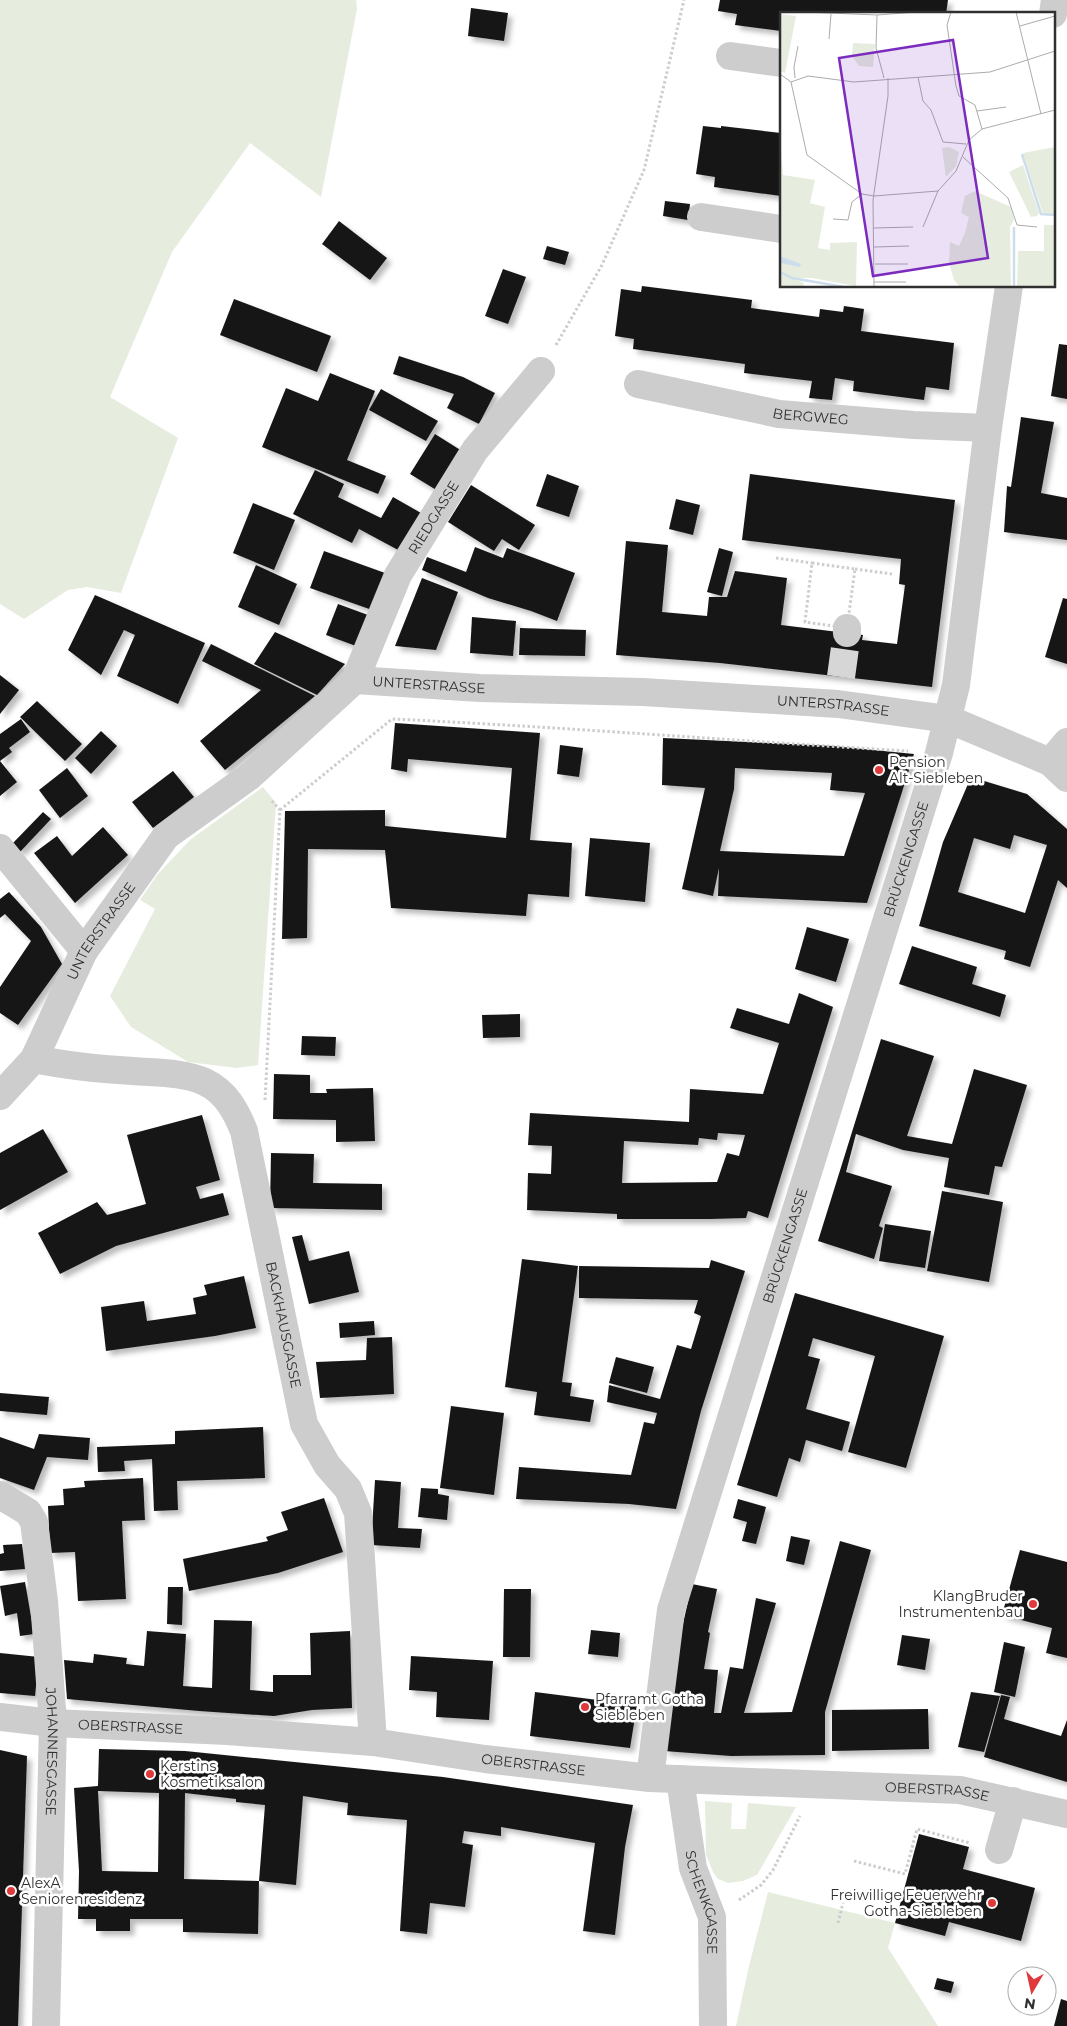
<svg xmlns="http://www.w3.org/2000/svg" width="1067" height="2026" viewBox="0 0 1067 2026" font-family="Montserrat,sans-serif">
<defs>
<filter id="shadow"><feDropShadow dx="4.5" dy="4.5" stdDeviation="2.5" flood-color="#0004"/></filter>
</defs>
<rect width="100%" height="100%" fill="#fff"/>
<g fill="#e6eddf">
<polygon points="0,0 356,0 357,9 321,197 250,143 172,252 110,397 178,438 121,593 87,587 68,590 24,619 0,604"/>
<polygon points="263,787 276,803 258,1065 237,1068 188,1062 131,1027 110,996 155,909 140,900 157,875 190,840"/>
<polygon points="705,1801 732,1803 731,1829 746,1829 748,1803 796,1807 757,1875 743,1881 728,1883 718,1879 713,1872 706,1855"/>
<polygon points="768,1892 895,1923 888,1948 938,2026 736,2026 749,1966"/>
</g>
<g fill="#171717" fill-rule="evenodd" filter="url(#shadow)">
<polygon points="720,0 948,0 946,14 781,14 781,31 735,25 737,14 718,11"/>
<polygon points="471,8 508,13 504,41 468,36"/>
<polygon points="703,126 721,128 721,126 781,133 781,196 714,187 715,177 696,174"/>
<polygon points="665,201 690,204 688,220 663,216"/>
<polygon points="339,221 387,258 370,280 322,244"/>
<polygon points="547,246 569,252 565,265 543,259"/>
<polygon points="503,269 526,277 508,324 485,316"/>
<polygon points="642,286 752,300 751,308 819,317 820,309 843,312 844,306 864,309 861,331 954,343 949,390 926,387 924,400 853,391 854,381 835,378 832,400 809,398 812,381 744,373 745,364 633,349 634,339 615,336 621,289 641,292"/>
<polygon points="234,299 331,336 317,372 220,335"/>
<polygon points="1059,344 1067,345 1067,399 1051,396"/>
<polygon points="399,356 463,377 495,393 479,424 447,408 454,394 393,374"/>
<polygon points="330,373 375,391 347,460 386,476 378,494 262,447 286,388 318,401"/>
<polygon points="381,389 438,421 426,441 369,410"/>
<polygon points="1021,417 1054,422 1041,493 1067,498 1067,540 1004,532 1007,486 1011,487"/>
<polygon points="435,434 462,451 438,491 410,474"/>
<polygon points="315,470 344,484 338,497 381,518 393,497 421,513 400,551 359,529 352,543 293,514"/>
<polygon points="547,474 579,486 569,517 536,506"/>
<polygon points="750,474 955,500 932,687 720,663 616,655 626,541 668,545 662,612 707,616 709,597 727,597 735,571 787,578 781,625 863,635 862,640 897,644 905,585 899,584 901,559 742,540"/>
<polygon points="471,485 535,525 519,550 502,539 494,551 448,522"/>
<polygon points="676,499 700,505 693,535 669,529"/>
<polygon points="253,503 295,520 274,570 233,553"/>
<polygon points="475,547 503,558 507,548 575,573 557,621 531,611 488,598 422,570 427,557 466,572"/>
<polygon points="719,548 733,552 722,596 707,592"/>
<polygon points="324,551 385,573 372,610 310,588"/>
<polygon points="256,565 297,584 279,625 238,607"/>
<polygon points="422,578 458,592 436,650 395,646"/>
<polygon points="95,595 205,643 178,704 117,676 135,635 124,630 101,675 68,650"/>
<polygon points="1063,598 1067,599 1067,664 1045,657"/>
<polygon points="338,604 368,615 356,646 326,635"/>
<polygon points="472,617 516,621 513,656 470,653"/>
<polygon points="520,628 586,630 585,656 519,655"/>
<polygon points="275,632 345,664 317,695 254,664"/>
<polygon points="211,644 315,696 225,770 200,741 261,690 202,661"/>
<polygon points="0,675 19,690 0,714"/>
<polygon points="37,701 82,744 65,761 20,717"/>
<polygon points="21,719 30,732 9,748 12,752 0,761 17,782 0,796 0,734"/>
<polygon points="395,723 540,733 530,840 572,843 569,897 528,894 526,916 391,908 385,850 308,849 307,938 282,939 285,811 385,810 385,826 506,838 512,768 408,759 407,772 391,769"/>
<polygon points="101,731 117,746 91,774 75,758"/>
<path d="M663 738 833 746 914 754 867 903 718 896 719 868 713 896 682 889 705 788 662 785ZM735 768 832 773 830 790 865 793 844 856 720 851 734 789Z"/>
<polygon points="560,745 583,748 579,777 557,774"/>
<polygon points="67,768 88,796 60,818 39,790"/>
<polygon points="173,771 194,797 153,828 132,802"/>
<path d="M971 777 1027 794 1067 829V888L1058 880 1030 967 1004 959 1006 951 919 926 943 842ZM1014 835 1047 845 1025 913 958 892 974 838 1010 849Z"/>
<polygon points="43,812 51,819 20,852 12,844"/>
<polygon points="103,827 128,855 75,903 34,853 57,836 72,856"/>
<polygon points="590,838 650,843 645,902 585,896"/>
<polygon points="9,892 41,927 62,964 18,1025 0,1013 0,987 31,941 5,914 0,918 0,899"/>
<polygon points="807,927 849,939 836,982 795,969"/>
<polygon points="912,946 977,967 972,984 1006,995 1000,1017 899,984"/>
<path d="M799 993 833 1007 768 1218 748 1211 746 1218 711 1219H617V1214L527 1210 528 1173 551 1174 552 1146 528 1145 530 1113 689 1122 690 1089 763 1094 779 1043 730 1028 737 1008 789 1024ZM718 1133 745 1135 739 1156 727 1153 717 1182 622 1183 624 1141 698 1145 699 1138 717 1140Z"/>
<polygon points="520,1014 520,1037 483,1038 482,1015"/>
<polygon points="302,1036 336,1037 335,1056 301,1055"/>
<polygon points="881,1039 934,1056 907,1136 952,1144 974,1069 1027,1085 1002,1167 995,1166 989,1195 944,1187 949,1158 903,1150 856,1134 846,1172 892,1186 879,1226 883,1228 874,1259 818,1241"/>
<polygon points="274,1074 310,1075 310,1093 327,1093 326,1089 373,1088 375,1141 336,1142 336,1120 273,1119"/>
<polygon points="202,1115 220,1180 196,1187 200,1199 223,1193 229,1215 116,1246 60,1274 38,1233 97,1202 107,1215 146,1204 127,1135"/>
<polygon points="43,1129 68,1172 0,1210 0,1153"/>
<polygon points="271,1153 314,1154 313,1183 382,1184 382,1210 270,1208"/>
<polygon points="942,1191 1003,1202 989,1282 927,1271"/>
<polygon points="885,1224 931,1231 925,1268 879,1261"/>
<polygon points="302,1235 309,1261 349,1251 359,1292 309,1304 292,1237"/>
<polygon points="522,1259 578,1266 562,1382 572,1383 570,1396 594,1400 590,1422 534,1415 537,1392 505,1387"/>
<polygon points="711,1260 745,1271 701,1411 676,1509 629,1504 516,1499 519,1467 631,1475 644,1422 654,1424 657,1413 607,1402 609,1385 660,1399 677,1345 691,1349 701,1316 694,1313 698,1300 579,1298 579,1266 709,1268"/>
<polygon points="244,1276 256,1328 215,1336 106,1351 101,1307 144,1301 147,1321 196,1314 193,1298 207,1295 204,1285"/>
<polygon points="795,1293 944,1336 906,1468 848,1452 875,1356 813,1338 808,1356 820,1359 806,1409 850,1422 842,1451 806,1440 800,1462 789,1458 777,1497 737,1485"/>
<polygon points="374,1321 375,1335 340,1338 339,1323"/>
<polygon points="392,1337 394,1394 320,1398 316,1362 366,1360 367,1338"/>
<polygon points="616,1357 654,1367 647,1393 609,1383"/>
<polygon points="0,1393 49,1397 47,1415 0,1411"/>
<polygon points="451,1406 504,1413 494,1495 440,1488"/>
<polygon points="263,1427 265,1478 177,1481 178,1510 154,1511 152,1459 124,1461 125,1471 98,1472 97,1447 175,1444 175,1431"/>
<polygon points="39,1434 90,1438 88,1460 47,1457 34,1490 0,1478 0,1437 34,1449"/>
<polygon points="143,1478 145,1520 122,1521 126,1599 78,1601 75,1552 50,1553 48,1506 64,1505 63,1489 85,1487 84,1481"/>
<polygon points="375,1480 401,1482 398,1528 422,1529 420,1548 371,1545"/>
<polygon points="421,1488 438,1489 438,1494 449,1496 447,1520 418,1517"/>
<polygon points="324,1498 343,1552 278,1573 189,1591 183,1559 268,1541 266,1537 288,1530 281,1512"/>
<polygon points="738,1499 766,1507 756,1544 742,1541 747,1522 733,1518"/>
<polygon points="791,1536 810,1540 804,1565 786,1561"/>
<polygon points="840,1541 871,1550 825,1712 825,1755 731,1756 664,1751 682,1628 692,1584 717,1589 708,1632 710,1633 704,1669 718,1670 714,1713 721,1713 730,1667 743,1669 756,1598 776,1603 744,1713 792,1712"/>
<polygon points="22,1544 25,1569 0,1571 0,1554 4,1553 3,1545"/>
<polygon points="1020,1550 1067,1562 1067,1658 1046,1653 1052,1628 1002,1615"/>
<polygon points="25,1582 34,1634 20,1636 17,1613 5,1616 0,1586"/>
<polygon points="168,1587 183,1587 182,1625 167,1624"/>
<polygon points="504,1589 531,1589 530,1657 503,1657"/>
<polygon points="214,1620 252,1621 250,1690 273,1692 273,1675 311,1675 310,1633 350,1631 352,1708 312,1710 274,1716 199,1711 67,1699 64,1660 93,1663 94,1654 127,1658 126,1664 144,1666 147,1631 186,1634 183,1686 212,1688"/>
<polygon points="591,1630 620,1633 618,1657 588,1654"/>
<polygon points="902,1635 930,1639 925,1670 897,1665"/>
<polygon points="1004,1642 1025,1647 1015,1697 994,1692"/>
<polygon points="0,1653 39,1657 35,1696 0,1693"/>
<polygon points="411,1656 493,1661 489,1720 436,1717 437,1692 409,1690"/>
<polygon points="535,1692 637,1705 630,1748 530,1736"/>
<polygon points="971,1692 1000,1696 984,1752 958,1747"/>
<polygon points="1001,1695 1010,1697 1004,1719 1061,1736 1067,1720 1067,1782 984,1757"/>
<polygon points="928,1709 929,1749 832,1751 832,1710"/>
<path d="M99 1749 185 1751 443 1777 633 1805 625 1847 615 1935 583 1931 595 1843 501 1827V1836L464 1831 462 1843 473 1845 465 1907 430 1903 427 1934 400 1931 407 1820 347 1815 348 1803 303 1796 296 1885 259 1881 265 1805 236 1802V1799L185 1793 184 1879 259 1881 258 1934 183 1932V1919H130V1931H96V1919H78L79 1871 74 1788 98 1786ZM98 1791 159 1793 158 1872 102 1871Z"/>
<polygon points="0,1750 27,1756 18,2026 0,2026"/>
<polygon points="919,1834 969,1847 963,1869 1035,1888 1021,1941 949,1922 945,1936 895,1923"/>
<polygon points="937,1978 954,1982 951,1993 934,1989"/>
<polygon points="1061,1999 1067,2001 1067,2026 1054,2026"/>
</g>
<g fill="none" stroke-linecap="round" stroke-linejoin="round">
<polyline stroke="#d6d6d6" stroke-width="28" stroke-dasharray="28 14" stroke-linecap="butt" points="841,677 847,633"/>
<g stroke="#cdcdcd" stroke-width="3" stroke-dasharray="2.5 2.5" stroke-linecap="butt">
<polyline points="556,345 602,265 644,170 684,0"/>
<polyline points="776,558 812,563"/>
<polygon points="812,563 855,569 847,628 805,622"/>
<polyline points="855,569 892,574"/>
<path d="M280 810 392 719C564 727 736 741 908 751"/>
<polyline points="265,1100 280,810 271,800"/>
<polyline points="854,1861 905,1874 917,1829 970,1843"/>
<polyline points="739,1900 761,1885 773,1870 800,1816"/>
<polyline points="838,1923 843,1903"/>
</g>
<g stroke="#cdcdcd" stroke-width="28">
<polyline points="1053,14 1055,0"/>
<polyline points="730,56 781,63"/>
<polyline points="701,217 781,229"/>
<path id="s1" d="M638 384 779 414 914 425 988 428"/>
<polyline points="847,633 847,628"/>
<path id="s2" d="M355 680 398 575 475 450 541 371"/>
<polyline points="1050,762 1067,742"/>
<polyline points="0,848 84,951"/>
<path id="s3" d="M34 1059C67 1066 99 1069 133 1071 156 1073 183 1072 205 1082 226 1092 236 1111 244 1131L304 1424 327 1465 348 1489 358 1513 373 1742"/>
<path id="s4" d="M0 1096 34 1059 84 951 166 836 250 776 355 680 480 688 643 692 838 704 948 719 1050 762 1067 778"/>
<path id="s5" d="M0 1495 28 1512 34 1522 44 1601 53 1723 46 2026"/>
<path id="s6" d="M0 1717 53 1723 227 1731 373 1742 485 1759 650 1778 960 1790 1067 1814"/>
<path id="s7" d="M650 1778 671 1610 939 753 956 685 988 428 1009 286"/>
<path id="s8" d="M680 1779 693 1868 712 1917 713 2026"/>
<polyline points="999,1850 1013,1801"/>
</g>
</g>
<g fill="#e0393c" stroke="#fff" stroke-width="2">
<circle cx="879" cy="770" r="5"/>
<circle cx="1033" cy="1604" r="5"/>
<circle cx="585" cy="1707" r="5"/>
<circle cx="150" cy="1774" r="5"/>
<circle cx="11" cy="1891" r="5"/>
<circle cx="992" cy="1903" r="5"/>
</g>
<g text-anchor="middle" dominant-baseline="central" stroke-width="5" stroke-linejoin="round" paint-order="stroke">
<g font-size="14" fill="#303030" stroke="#fff">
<text stroke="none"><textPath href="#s1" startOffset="176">BERGWEG</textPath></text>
<text stroke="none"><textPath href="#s2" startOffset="181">RIEDGASSE</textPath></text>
<text stroke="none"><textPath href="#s4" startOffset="630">UNTERSTRASSE</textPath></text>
<text stroke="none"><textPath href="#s4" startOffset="1035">UNTERSTRASSE</textPath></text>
<text stroke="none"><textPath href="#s7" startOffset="956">BRÜCKENGASSE</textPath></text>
<text stroke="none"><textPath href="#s4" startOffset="195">UNTERSTRASSE</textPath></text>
<text stroke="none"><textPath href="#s7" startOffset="551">BRÜCKENGASSE</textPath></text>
<text stroke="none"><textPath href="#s3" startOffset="435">BACKHAUSGASSE</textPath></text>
<text stroke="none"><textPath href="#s6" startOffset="131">OBERSTRASSE</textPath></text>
<text stroke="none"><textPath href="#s5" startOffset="275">JOHANNESGASSE</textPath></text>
<text stroke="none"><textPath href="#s6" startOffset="536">OBERSTRASSE</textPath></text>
<text stroke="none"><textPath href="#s6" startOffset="941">OBERSTRASSE</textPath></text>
<text stroke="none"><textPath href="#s8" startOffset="126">SCHENKGASSE</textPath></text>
</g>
<g font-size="14" fill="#303030" stroke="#fff" text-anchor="start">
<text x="889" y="762">Pension<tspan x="889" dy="16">Alt-Siebleben</tspan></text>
<text x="1023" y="1596" text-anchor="end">KlangBruder<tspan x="1023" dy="16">Instrumentenbau</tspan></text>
<text x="595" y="1699">Pfarramt Gotha<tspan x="595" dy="16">Siebleben</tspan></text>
<text x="160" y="1766">Kerstins<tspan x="160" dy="16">Kosmetiksalon</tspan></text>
<text x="21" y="1883">AlexA<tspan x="21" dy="16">Seniorenresidenz</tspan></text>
<text x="982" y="1895" text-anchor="end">Freiwillige Feuerwehr<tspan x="982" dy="16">Gotha-Siebleben</tspan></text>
</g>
</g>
<g transform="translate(780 12)">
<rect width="275" height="275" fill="#fff"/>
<path d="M0 2 16 4 5 61 0 59ZM73 31 95 32 93 55 79 54 72 44ZM0 132 3 163 35 168 30 191 45 195 38 236 50 238V231L77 230 76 274 32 266H13L24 271 23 275H0ZM169 135 179 140 176 154 166 165 162 136ZM275 135V202H263L243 141ZM243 153 259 201 257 204 251 205 229 160ZM195 179 231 195 234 208 230 215 231 275H180L174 268 169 251 170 230 179 234 185 221 189 205 181 201 185 184ZM264 213H275V275H237L238 239H264Z" fill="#e6eddf"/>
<path d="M0 244 21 252 20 255 0 251Z" fill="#ccdeec"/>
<path fill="none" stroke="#ccdeec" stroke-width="2.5" d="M242 142 261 202 275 203M0 260 12 266 64 275M234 275V215"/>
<path fill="none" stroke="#acacac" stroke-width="1" d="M25 0 97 3 136 0M171 0 167 13 176 74 179 84 195 93 202 117M236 0 261 102M97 3 96 36 104 66M240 14 275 4M49 27 51 2M0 62 11 70 27 143 82 182 94 184 158 179 176 159 189 128 202 117 275 98M138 65 143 89 151 98 163 130 186 132M15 66 14 55 18 34M11 70 28 64 74 70 210 60 275 39M197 99 226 95M183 145 228 186 237 213 257 215M53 207 68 208 72 190 82 182M143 215 158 179M94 216 133 215M94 235 129 234M95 252H128M94 270H126M94 275 93 188 108 84V66"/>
<path fill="#7b2cbf" fill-opacity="0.15" stroke="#7b2cbf" stroke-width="2.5" d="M173 28 208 246 93 264 59 46Z"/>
<rect width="275" height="275" fill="none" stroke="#303030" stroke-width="2.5"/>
</g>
<g transform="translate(1032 1991) rotate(189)"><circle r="24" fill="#ffffff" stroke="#acacac"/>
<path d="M0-4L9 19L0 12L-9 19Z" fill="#e0393c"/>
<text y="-8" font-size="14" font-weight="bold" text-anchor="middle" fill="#303030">N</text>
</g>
</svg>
